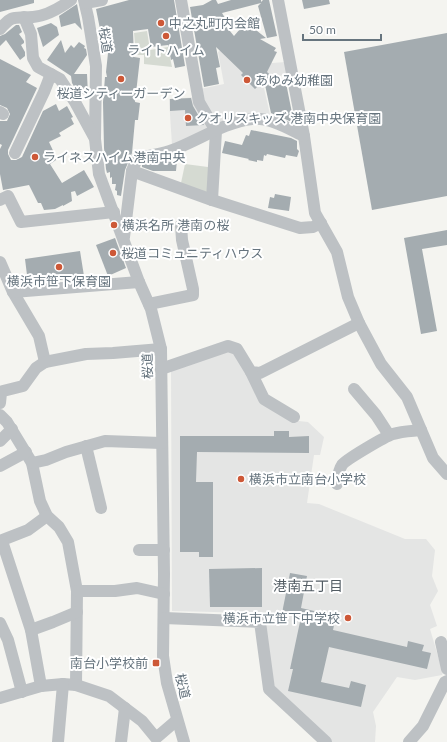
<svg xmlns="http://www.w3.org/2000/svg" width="447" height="742" viewBox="0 0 447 742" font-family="Lato,'Noto Sans JP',sans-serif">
<rect width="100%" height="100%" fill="#f4f4f0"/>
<g fill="#e4e5e4">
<polygon points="240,37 272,63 286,62 288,74 275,77 264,88 271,119 218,127 203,99 200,89 224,84 218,52"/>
<polygon points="197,97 210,129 172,145 169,99"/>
<polygon points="226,350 233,352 289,420 308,422 324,437 320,455 314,455 307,503 319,504 405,539 426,539 435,550 432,576 438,591 430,605 437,626 430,629 443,673 442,675 415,680 397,677 373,712 376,726 375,742 328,742 273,688 265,623 259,613 172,611 171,371"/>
</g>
<g fill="#d5dad2">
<polygon points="147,31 150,50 168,47 172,67 144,64 144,55 136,55 134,33"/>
<polygon points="185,164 208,167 208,193 181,183"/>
</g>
<g fill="#a4acb0">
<polygon points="0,0 34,0 34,3 0,12"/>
<polygon points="129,0 174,0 185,66 175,68 173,59 171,60 168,45 151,47 148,29 133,31 134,57 140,58 135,102 140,103 138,120 135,120 132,153 125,170 121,196 117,195 117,191 115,190 116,184 112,184 112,177 110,178 110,172 107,173 106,169 104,148 103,102 105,77 107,77 106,72 108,53 106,53 104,45 105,28 101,34 96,9"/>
<polygon points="212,0 216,0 218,4 231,0 261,0 261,2 263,0 269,0 277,36 267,38 258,6 261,3 222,13 225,18 221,20 234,36 246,22 266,38 260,39 276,48 274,51 277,52 267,72 276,80 285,78 294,123 271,113 264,80 255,89 241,75 243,73 216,47 220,67 216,68 219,84 204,87 190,7 203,5"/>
<polygon points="302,0 329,0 330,4 304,9"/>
<polygon points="77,4 82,30 75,23 61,27 59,16"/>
<polygon points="51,23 57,27 59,35 43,47 37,28"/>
<polygon points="16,25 19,25 22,32 19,34 24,41 24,43 21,45 25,52 25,56 20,60 6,40 0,46 0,36 5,34"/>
<polygon points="447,33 447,196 372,210 344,52"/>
<polygon points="61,40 65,53 71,45 74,48 79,42 85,46 84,48 86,49 87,55 74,74 87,74 88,95 78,93 72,83 71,76 47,60"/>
<polygon points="0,59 31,75 26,82 37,88 8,150 8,154 11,160 16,160 22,157 43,111 56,104 59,111 67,106 73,117 71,118 74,124 59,133 61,136 49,142 56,157 55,158 56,160 50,164 62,183 84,170 94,187 77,196 75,191 71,192 72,201 63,206 63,205 55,209 44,210 41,203 38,203 29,185 3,190 0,174 0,149 2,145 0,144 0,121 7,121 10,114 7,108 0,105"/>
<polygon points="191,98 193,106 204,125 186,126 185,110 170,111 170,99"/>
<polygon points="251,130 291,138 297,141 297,149 299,151 297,157 286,155 285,158 267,154 266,156 264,155 263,161 257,160 257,162 248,160 249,159 222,153 225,141 242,145 246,135 249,136"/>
<polygon points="168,159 177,160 176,171 153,171 142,167 142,165"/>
<polygon points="275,194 291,197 289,211 268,208 270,197 274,198"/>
<polygon points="447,230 447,245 422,249 437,331 421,334 404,238"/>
<polygon points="115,238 126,268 108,276 96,245"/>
<polygon points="80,251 84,276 53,281 28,283 25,259"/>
<polygon points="274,431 289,431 289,437 309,436 309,453 197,452 196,482 213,482 213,557 199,557 199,552 180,552 180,436 274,436"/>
<polygon points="262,568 262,607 210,607 209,569"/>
<polygon points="290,573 307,576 301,608 336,616 333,630 407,647 408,641 424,645 422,651 431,653 427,669 329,647 321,682 349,688 351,681 366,685 361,707 288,691 293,669 290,669 301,617 282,613"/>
</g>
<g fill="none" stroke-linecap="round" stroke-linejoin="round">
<g stroke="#bdc1c4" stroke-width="12">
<polyline points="84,0 88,17 96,66 95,139 99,174 139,282 151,309 161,349 164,574 163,656 167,683 184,742"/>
<polyline points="181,0 199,102 216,131 212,200"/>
<polyline points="278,0 304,136 315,213 337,252 348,297 359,323 381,364 407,397 433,458 447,474"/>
<polyline points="85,3 102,0"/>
<polyline points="24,17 31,34 33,58 38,67 60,79 75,102 94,137"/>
<path d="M0 29C14 13 15 19 33 17 47 16 60 8 71 0"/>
<polyline points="0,112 3,114"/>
<polyline points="15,153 44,92 51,74"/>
<polyline points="132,171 212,200 300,228 313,227 321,223"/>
<polyline points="0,200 8,196 21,222 114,212"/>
<path d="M124 237 132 171 137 158C147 156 159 155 170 151 196 142 224 122 252 119 270 117 289 129 304 136"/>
<polyline points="0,262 13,292 39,336 45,362 86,354 113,353 161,349"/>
<polyline points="13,292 139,282"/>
<polyline points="149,304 193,295 193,289 182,240 181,225"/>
<polyline points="161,369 228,346 237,349 251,372 260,373 359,323"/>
<polyline points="251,372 264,399 294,417"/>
<polyline points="354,389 376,415 389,435"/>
<polyline points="0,403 1,393 3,391 23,386 36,368 45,362"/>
<polyline points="0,415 7,422 32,463 40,501 47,516 59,527 68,542 77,591 76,685"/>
<polyline points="0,441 12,429"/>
<polyline points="86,446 101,508"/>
<polyline points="32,463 46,460 66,452 105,441 161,443"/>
<polyline points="0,466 26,452"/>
<path d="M337 484C338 478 338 471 342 465 345 460 386 436 393 434 402 431 412 431 421 430"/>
<polyline points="0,541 28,530 47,516"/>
<polyline points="2,541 31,630 41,686"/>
<polyline points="139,550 164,550"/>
<polyline points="77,591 115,591 137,588 164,594"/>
<polyline points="164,618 260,622 269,689 326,742"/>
<polyline points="0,623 8,640 22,692"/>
<polyline points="31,630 53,622 77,612"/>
<polyline points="441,642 447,669"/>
<polyline points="0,698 41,686 63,684 76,685 109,696 142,721 156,738 177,720"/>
<polyline points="58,742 63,684"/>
<polyline points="121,742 125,708"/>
<polyline points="409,742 423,726 445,682 447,681"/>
</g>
</g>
<g fill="#cd5837" stroke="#fff" stroke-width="1.5">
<circle cx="161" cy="23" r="4"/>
<circle cx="166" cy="36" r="4"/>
<circle cx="121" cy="79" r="4"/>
<circle cx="247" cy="80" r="4"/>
<circle cx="188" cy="118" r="4"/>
<circle cx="35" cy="157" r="4"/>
<circle cx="114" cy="225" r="4"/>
<circle cx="113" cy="253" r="4"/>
<circle cx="59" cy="267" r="4"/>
<circle cx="241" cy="479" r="4"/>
<circle cx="348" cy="618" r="4"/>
<rect x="152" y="659" width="8" height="8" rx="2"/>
</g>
<g text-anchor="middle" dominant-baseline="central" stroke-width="4" stroke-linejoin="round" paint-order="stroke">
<g font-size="13" fill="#66747e" stroke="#fff" text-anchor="start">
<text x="169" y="23">中之丸町内会館</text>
<text x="166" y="50" text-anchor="middle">ライトハイム</text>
<text x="255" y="80">あゆみ幼稚園</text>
<text x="121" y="93" text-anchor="middle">桜道シティーガーデン</text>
<text x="196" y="118">クオリスキッズ 港南中央保育園</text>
<text x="43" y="157">ライネスハイム港南中央</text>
<text x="122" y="225">横浜名所 港南の桜</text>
<text x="121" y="253">桜道コミュニティハウス</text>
<text x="59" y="281" text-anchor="middle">横浜市笹下保育園</text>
<text x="249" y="479">横浜市立南台小学校</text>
<text x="340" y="618" text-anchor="end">横浜市立笹下中学校</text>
<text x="148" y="663" text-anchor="end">南台小学校前</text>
</g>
<g font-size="13" fill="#66747e" stroke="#fff">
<text transform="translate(106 40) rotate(81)">桜道</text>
<text transform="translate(147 366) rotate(-91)">桜道</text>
<text transform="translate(183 686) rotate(77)">桜道</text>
</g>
<g font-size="14" fill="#535d64" stroke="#fff">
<text x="308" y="585">港南五丁目</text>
</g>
</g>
<path d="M303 34v6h78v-6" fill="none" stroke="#66747e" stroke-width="2"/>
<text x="309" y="34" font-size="12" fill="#66747e" stroke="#ffffff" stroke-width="3" paint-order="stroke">50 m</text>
</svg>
